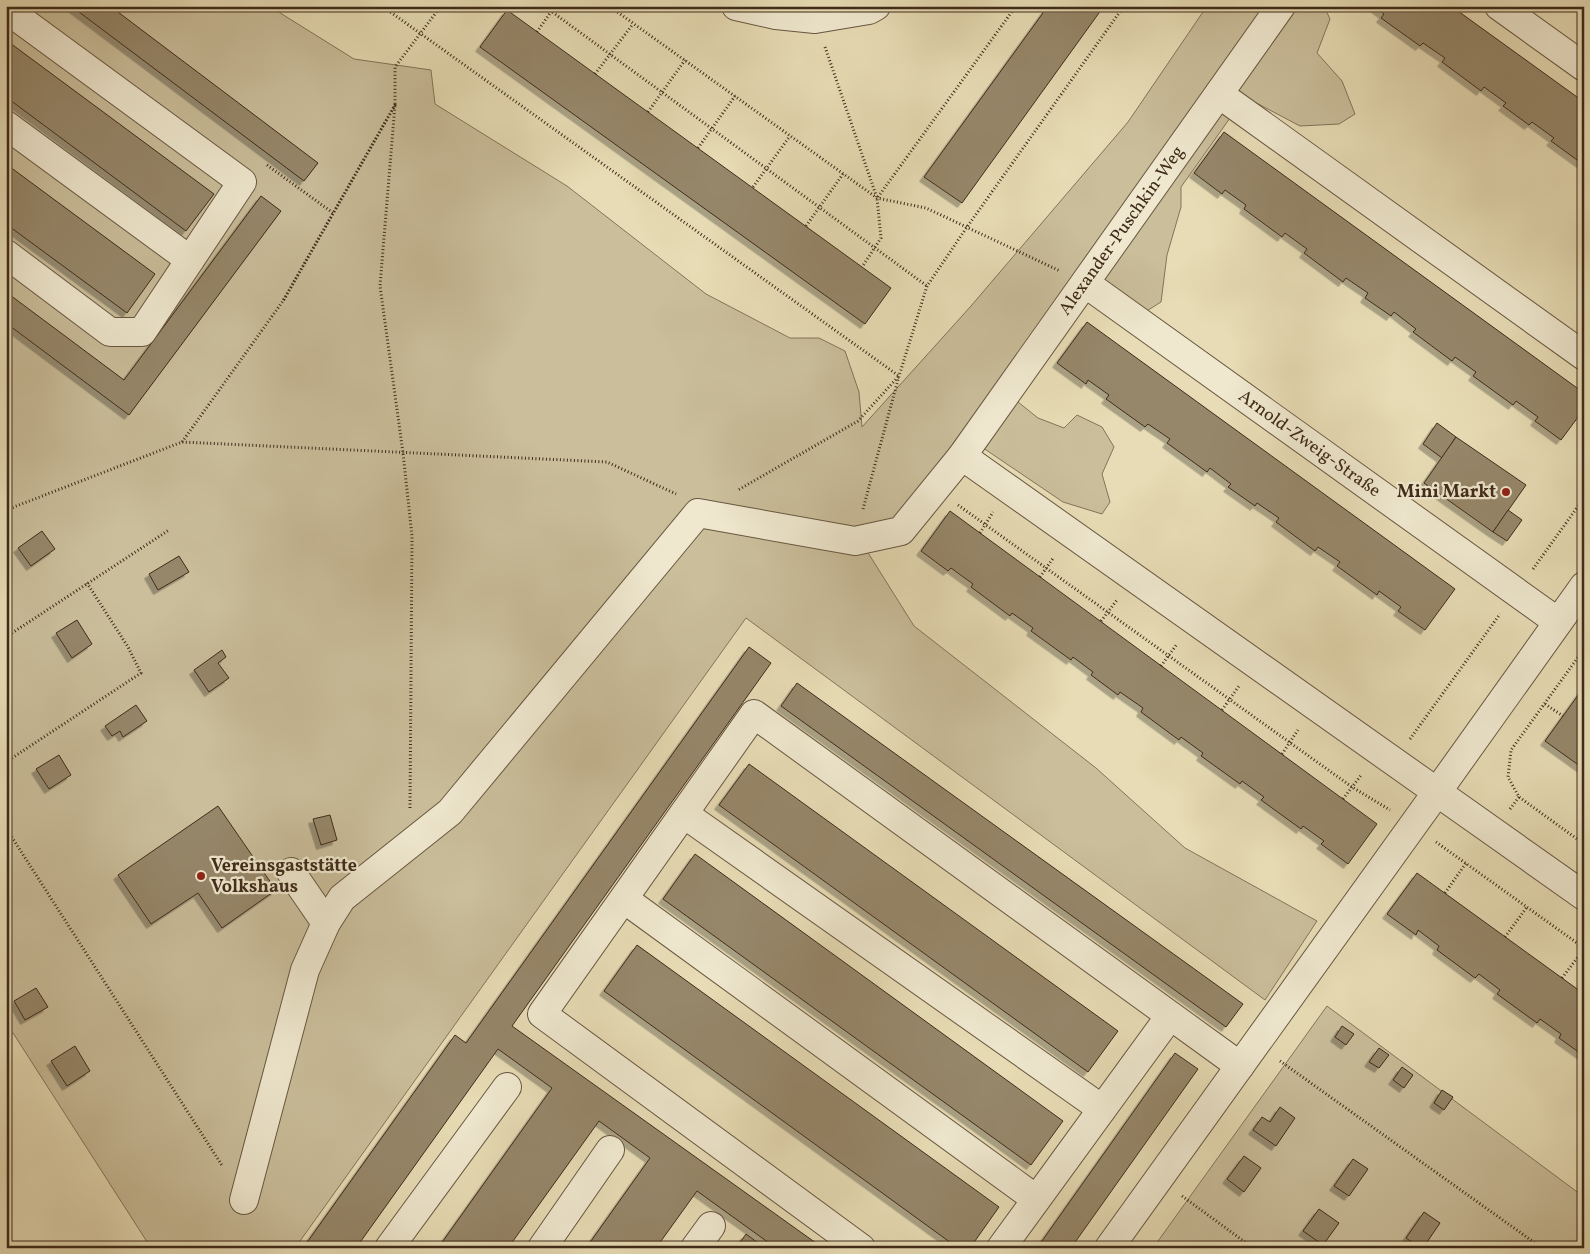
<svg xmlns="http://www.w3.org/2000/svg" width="1590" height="1254" viewBox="0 0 1590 1254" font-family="Vollkorn,serif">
<defs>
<filter id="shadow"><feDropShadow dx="-4.5" dy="4.5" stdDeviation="0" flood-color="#0004"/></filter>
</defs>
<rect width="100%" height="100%" fill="#e7dcb5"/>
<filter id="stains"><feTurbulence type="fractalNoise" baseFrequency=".004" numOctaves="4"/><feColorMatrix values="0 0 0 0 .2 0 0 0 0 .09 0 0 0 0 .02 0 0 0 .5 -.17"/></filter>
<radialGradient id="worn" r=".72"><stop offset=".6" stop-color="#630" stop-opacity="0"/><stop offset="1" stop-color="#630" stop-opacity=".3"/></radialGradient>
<g fill="#cabe9b" stroke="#84745a">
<polygon points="6,6 269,6 354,59 431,70 435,104 567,186 706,294 790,338 819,338 845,351 859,392 862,427 971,306 1128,122 1207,6 1324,6 1330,19 1317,53 1342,81 1355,114 1339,124 1300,126 1245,97 1181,187 1181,207 1167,255 1161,302 1145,312 1081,267 998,386 1038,418 1064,428 1077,415 1102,427 1114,447 1102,474 1110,502 1102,514 1063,502 961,433 897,523 865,548 914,626 1096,768 1185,848 1317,921 1265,1000 746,618 295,1248 151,1248 6,1022"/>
<polygon points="1327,1006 1584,1197 1584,1248 1153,1248"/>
</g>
<g fill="#96876b" stroke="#3f2b1a" filter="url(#shadow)">
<polygon points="71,6 110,6 318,163 304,181"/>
<polygon points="1048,6 1104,6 962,203 924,177"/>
<polygon points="1373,6 1451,6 1584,102 1584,165 1551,141 1554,138 1532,122 1529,125 1503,106 1506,103 1484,87 1481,91 1442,62 1445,58 1423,43 1420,46 1381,18 1384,14"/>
<polygon points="507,10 891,288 865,324 480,47"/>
<polygon points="6,40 214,194 186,231 6,97"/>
<polygon points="1224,132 1584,393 1584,409 1561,440 1535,421 1538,417 1516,401 1513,405 1473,376 1476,372 1455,357 1452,361 1413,332 1416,329 1394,312 1391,316 1365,298 1368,293 1346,278 1343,282 1304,253 1307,249 1285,233 1282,237 1244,209 1246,205 1225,190 1222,194 1194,173"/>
<polygon points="6,164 155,274 127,313 6,224"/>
<polygon points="261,196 281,211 129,415 6,323 6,292 124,380"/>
<polygon points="1087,322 1455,589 1425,630 1398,611 1401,607 1379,591 1377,595 1337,566 1340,562 1318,547 1315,551 1276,522 1279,518 1257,503 1255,506 1228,487 1231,484 1210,468 1207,472 1167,443 1170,439 1148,424 1145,427 1106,399 1109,395 1088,380 1086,384 1057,363"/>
<polygon points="1437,423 1456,437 1442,458 1423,444"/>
<polygon points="1456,437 1526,485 1493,532 1424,483"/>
<polygon points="1508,510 1522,520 1507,541 1493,532"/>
<polygon points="950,511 1377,824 1348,864 1321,844 1324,841 1303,826 1301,829 1261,800 1264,797 1242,781 1240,784 1201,756 1203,753 1181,737 1179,740 1141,712 1143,708 1120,692 1118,695 1091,675 1093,672 1073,657 1071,660 1031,631 1033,628 1012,613 1010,616 971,587 973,584 951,568 948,571 921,551"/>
<polygon points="42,531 55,549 31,566 18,548"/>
<polygon points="179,556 189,572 158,590 149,574"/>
<polygon points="77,620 92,644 72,658 56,633"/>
<polygon points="749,647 771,663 512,1026 823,1248 776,1248 697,1191 656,1248 586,1248 650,1158 599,1121 508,1248 438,1248 552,1088 498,1049 356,1248 303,1248 455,1035 466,1043"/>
<polygon points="222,650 226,657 218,663 229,678 209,692 194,670"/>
<polygon points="797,683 1243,1004 1226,1027 781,706"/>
<polygon points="1584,687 1584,769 1545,741"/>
<polygon points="136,705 147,721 123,737 120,731 112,736 105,726"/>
<polygon points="59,755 71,775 49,789 36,769"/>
<polygon points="749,764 1118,1031 1088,1072 719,805"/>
<polygon points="218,806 276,890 222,928 198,893 151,924 118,875"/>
<polygon points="330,815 337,840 321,845 313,819"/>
<polygon points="695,854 1063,1121 1031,1165 663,899"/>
<polygon points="1417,873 1584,994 1584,1056 1559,1038 1561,1034 1540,1019 1537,1023 1497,994 1500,990 1479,974 1475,978 1437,950 1439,946 1418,930 1416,935 1387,914"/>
<polygon points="637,945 999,1207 970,1248 958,1248 604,991"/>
<polygon points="36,988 48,1007 25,1020 14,1001"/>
<polygon points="1342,1026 1354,1034 1346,1045 1335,1037"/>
<polygon points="75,1046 90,1071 67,1086 51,1061"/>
<polygon points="1379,1048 1389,1055 1379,1068 1369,1062"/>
<polygon points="1175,1053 1198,1069 1071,1248 1037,1248"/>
<polygon points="1402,1067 1413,1075 1404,1088 1393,1080"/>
<polygon points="1442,1090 1453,1097 1444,1110 1434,1103"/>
<polygon points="1280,1107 1295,1118 1276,1146 1253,1130 1262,1117 1270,1122"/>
<polygon points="1244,1156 1261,1168 1244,1192 1227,1179"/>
<polygon points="1353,1159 1368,1169 1349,1196 1334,1186"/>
<polygon points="1319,1209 1339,1223 1323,1245 1303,1231"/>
<polygon points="1424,1212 1440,1223 1423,1248 1420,1248 1406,1238"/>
<polygon points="746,1234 765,1248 736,1248"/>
</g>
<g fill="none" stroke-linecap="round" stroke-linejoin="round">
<g stroke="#695741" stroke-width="30">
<g id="minor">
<polyline points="736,6 776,15 815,19 869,10 876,6"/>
<polyline points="1499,6 1584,67"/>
<polyline points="6,9 242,182 142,332 110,332 6,254"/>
<polyline points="1219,94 1584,356"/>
<polyline points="6,125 190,260"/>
<path id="s1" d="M1085 283 1558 622"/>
<polyline points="962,456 1437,792 1109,1248"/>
<polyline points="1584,586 1437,792 1584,896"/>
<polyline points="684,814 1102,1109"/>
<polyline points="291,872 326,923"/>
<polyline points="624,899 1036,1199"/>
<path id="s2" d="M244 1200 305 970 326 923 342 898 450 812 698 513 855 541 901 531 962 456 1281 6"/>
<polyline points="389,1248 507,1087"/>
<polyline points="542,1248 610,1150"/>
<polyline points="695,1248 711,1226"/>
<polyline points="861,1248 542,1014 754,714 1240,1066"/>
<polyline points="1001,1248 1170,1016"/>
</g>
</g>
<g stroke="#3f2b1a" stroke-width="3" stroke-dasharray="1 2.5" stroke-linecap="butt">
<polyline points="382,6 899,376 858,421 738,490"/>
<polyline points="544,6 927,286"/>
<polyline points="609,6 877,198 926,208 1060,271"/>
<polyline points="537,32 555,6"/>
<polyline points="825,47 877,198 881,238 862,267"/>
<polyline points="595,74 633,24"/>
<polyline points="648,112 685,60"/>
<polyline points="698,148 735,96"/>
<polyline points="267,165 333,213"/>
<polyline points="753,187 790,136"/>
<polyline points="878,197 1016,6"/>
<polyline points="806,226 843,174"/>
<polyline points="182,442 283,301 395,105 283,301"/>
<polyline points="958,505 1352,787 1390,810"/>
<polyline points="863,509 899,376 927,286 967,227 1124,6"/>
<polyline points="6,510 182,442 607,462 676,494"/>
<polyline points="980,533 993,512"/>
<polyline points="1533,569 1584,498"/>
<polyline points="1040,577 1054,557"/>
<polyline points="1101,621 1117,600"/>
<polyline points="6,637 169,530"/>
<polyline points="1584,649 1511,750 1508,777 1519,797 1584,844"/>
<polyline points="1161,666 1177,644"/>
<polyline points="1545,704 1563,716"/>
<polyline points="1222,710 1239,686"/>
<polyline points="1410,739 1500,614"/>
<polyline points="1282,754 1298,730"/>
<polyline points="6,762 141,673 128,647 87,583"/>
<polyline points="1343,799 1362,774"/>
<polyline points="410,808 412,536 403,453 380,286 395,105 395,67 441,6"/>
<polyline points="1510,809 1519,797"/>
<polyline points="6,828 223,1167"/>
<polyline points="1436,842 1584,948"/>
<polyline points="1445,893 1466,863"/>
<polyline points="1505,937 1527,907"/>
<polyline points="1562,978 1584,949"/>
<polyline points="1280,1061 1542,1248"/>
<polyline points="1182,1196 1253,1248"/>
</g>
<use href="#minor" stroke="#efe8cf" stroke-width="28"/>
</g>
<g fill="#8f2418" stroke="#efe8cf" stroke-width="2">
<circle cx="1506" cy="492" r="5"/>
<circle cx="201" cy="876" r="5"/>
</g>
<g text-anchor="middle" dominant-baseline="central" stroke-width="4.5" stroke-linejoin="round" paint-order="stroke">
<g font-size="18" fill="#3f2b1a" stroke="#efe8cf">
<text stroke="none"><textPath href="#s2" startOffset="1425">Alexander-Puschkin-Weg</textPath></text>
<text stroke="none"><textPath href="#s1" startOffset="276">Arnold-Zweig-Straße</textPath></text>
</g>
<g font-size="18" font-weight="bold" fill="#3f2b1a" stroke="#efe8cf" text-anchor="end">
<text x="1496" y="492">Mini Markt</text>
<text x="211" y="866" text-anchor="start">Vereinsgaststätte<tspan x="211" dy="21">Volkshaus</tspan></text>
</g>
</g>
<rect width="1590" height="1254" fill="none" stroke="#e7dcb5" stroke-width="25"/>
<rect x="8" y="8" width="1575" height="1239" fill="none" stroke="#3f2b1a" stroke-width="2.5"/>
<rect x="12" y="12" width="1565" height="1229" fill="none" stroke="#3f2b1a"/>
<rect width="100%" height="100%" filter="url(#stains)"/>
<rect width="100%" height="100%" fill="url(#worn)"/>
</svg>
